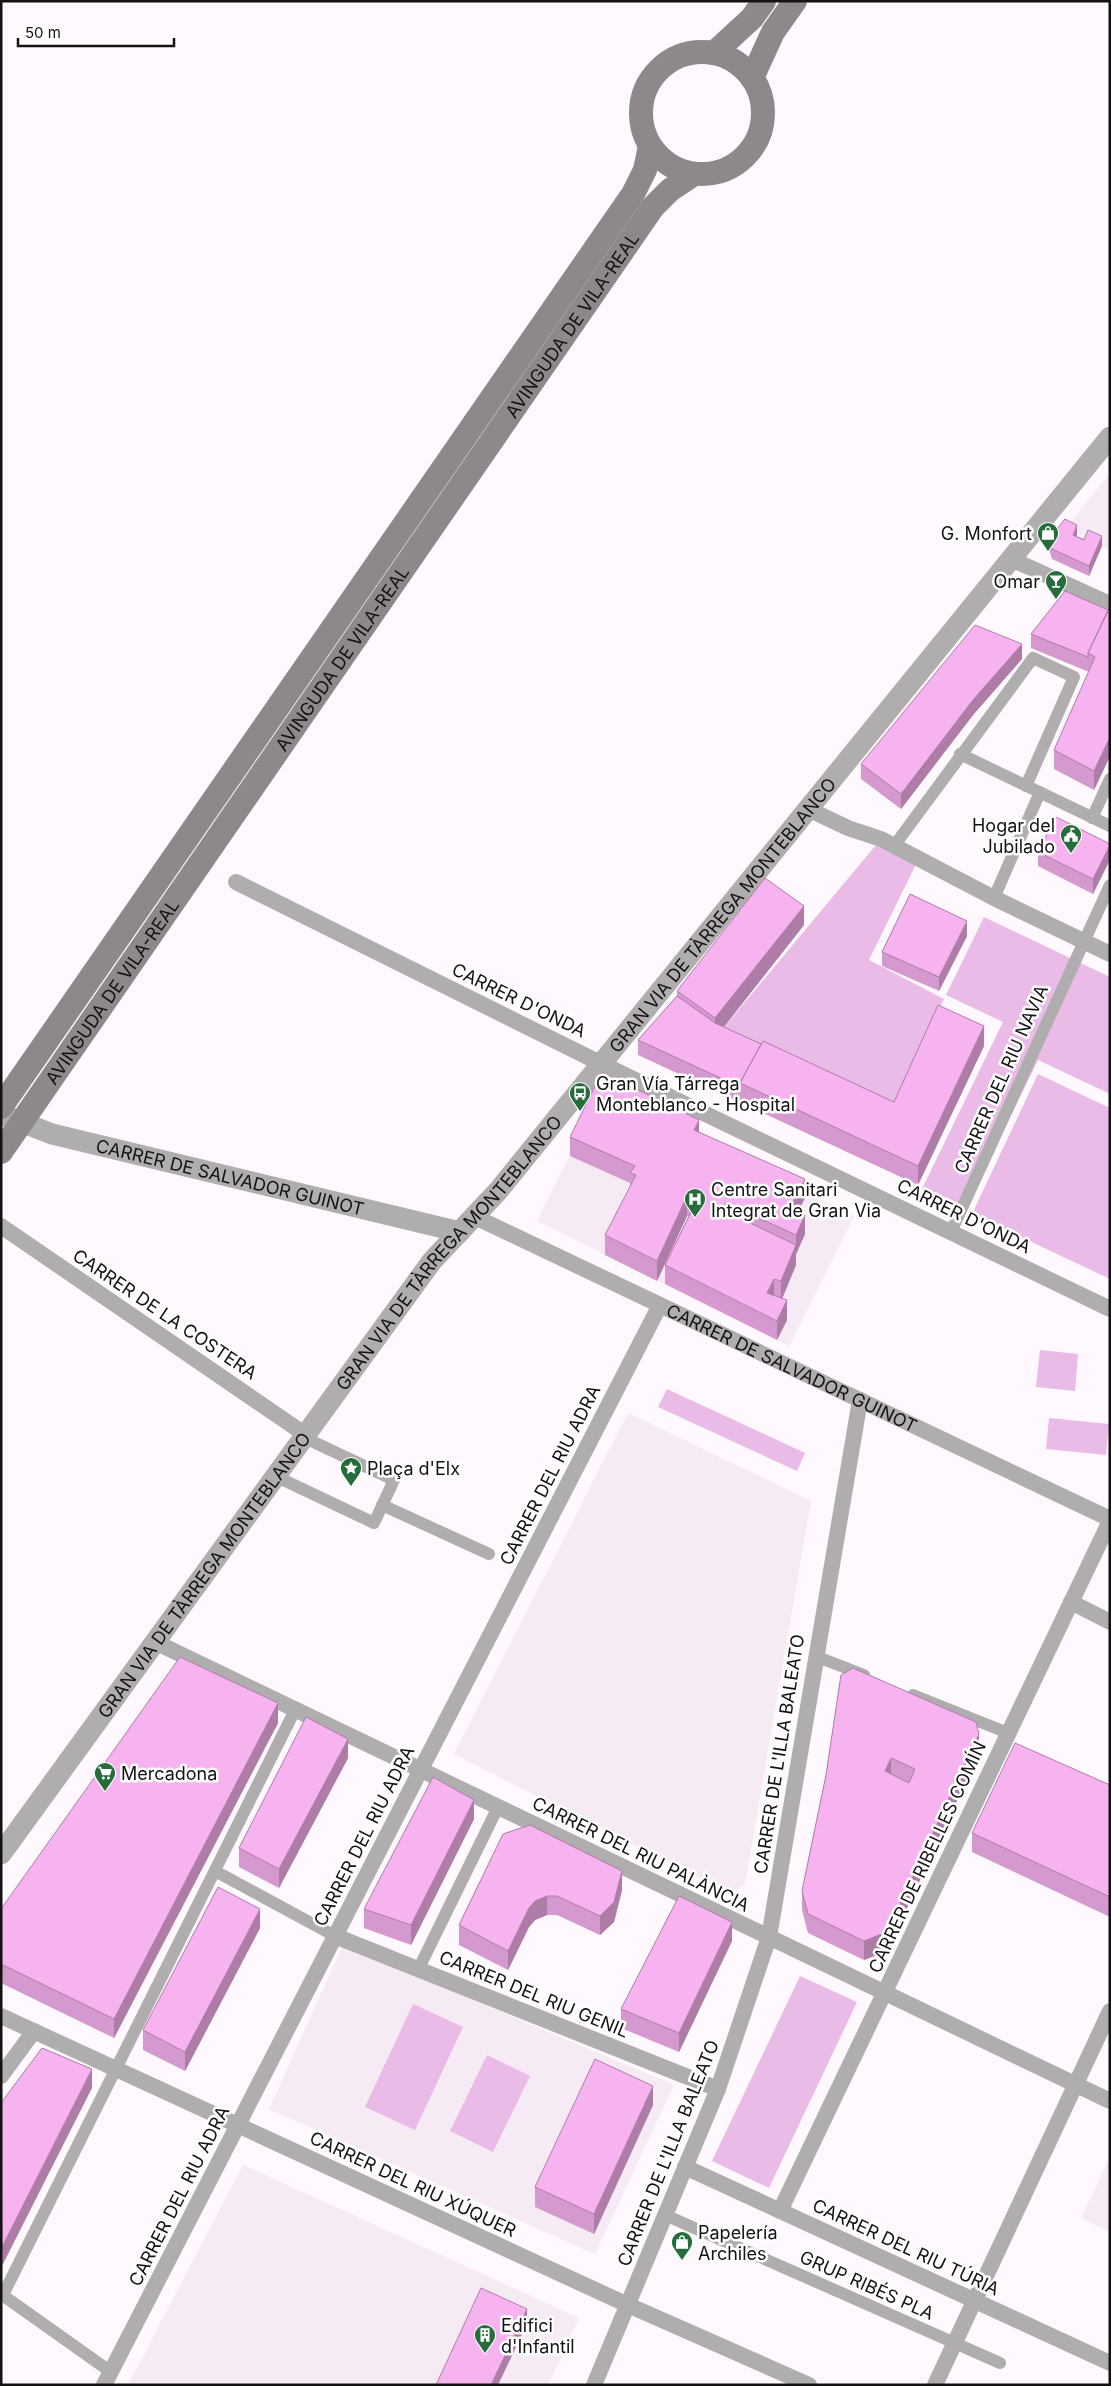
<svg xmlns="http://www.w3.org/2000/svg" width="1111" height="2386" viewBox="0 0 1111 2386" font-family="Inter,sans-serif">
<rect width="100%" height="100%" fill="#fff8fe"/>
<g fill="#f6eaf4">
<polygon points="1110,473 1110,550 1065,529"/>
<polygon points="602,1091 854,1216 789,1346 537,1221"/>
<polygon points="628,1413 811,1501 745,1884 729,1893 454,1754"/>
<polygon points="343,1945 674,2085 595,2254 269,2109"/>
<polygon points="1110,2157 1110,2232 1081,2218"/>
<polygon points="243,2165 579,2318 548,2385 128,2385"/>
</g>
<g fill="#eabbe6">
<polygon points="881,839 919,858 869,960 944,999 888,1118 715,1038"/>
<polygon points="984,917 1110,977 1110,1094 1038,1060 963,1214 920,1193 1003,1022 946,995"/>
<polygon points="1038,1074 1110,1108 1110,1279 972,1214"/>
<polygon points="1040,1350 1078,1354 1075,1391 1036,1387"/>
<polygon points="667,1389 805,1453 797,1471 658,1407"/>
<polygon points="1049,1418 1109,1424 1106,1455 1046,1449"/>
<polygon points="800,1976 857,2002 769,2188 712,2161"/>
<polygon points="413,2004 463,2027 415,2130 365,2107"/>
<polygon points="487,2055 530,2076 493,2152 450,2131"/>
</g>
<g fill="none" stroke-linecap="round" stroke-linejoin="round">
<g stroke="#b0adaf" stroke-width="12">
<polyline points="960,754 1110,826"/>
<polyline points="1092,818 1110,779"/>
<polyline points="894,846 1033,658 1074,677 1026,786"/>
<polyline points="994,898 1040,792"/>
<polyline points="951,1232 1110,885"/>
<polyline points="275,1476 374,1523 394,1480 303,1437"/>
<polyline points="382,1505 489,1554"/>
<polyline points="815,1656 864,1675"/>
<polyline points="913,1695 1008,1733"/>
<polyline points="215,1871 335,1936"/>
<polyline points="418,1970 498,1807"/>
<polyline points="665,2215 1000,2363"/>
<polyline points="1,2294 111,2372"/>
<polyline points="3,2295 295,1710"/>
</g>
<g stroke="#b0adaf" stroke-width="16">
<polyline points="1011,559 1110,604"/>
<polyline points="808,809 848,828 881,839 994,898 1110,954"/>
<polyline points="236,882 602,1064 1110,1309"/>
<path id="s1" d="M475 1217 1110 1519"/>
<polyline points="1,1226 306,1435"/>
<polyline points="1071,1602 1110,1622"/>
<polyline points="155,1642 1110,2101"/>
<polyline points="335,1936 718,2089"/>
<polyline points="1,2016 628,2305 809,2385"/>
<polyline points="1,2076 34,2031"/>
<polyline points="685,2167 1110,2363"/>
<polyline points="780,2211 1110,1521"/>
<polyline points="104,2385 660,1305"/>
<polyline points="594,2385 718,2089 769,1937 860,1400"/>
<polyline points="935,2385 1110,2011"/>
</g>
<g stroke="#b0adaf" stroke-width="21">
<path id="s2" d="M1 1114 52 1134 460 1232"/>
<path id="s3" d="M1 1854 432 1261 498 1191 1110 437"/>
</g>
<g stroke="#8c888b" stroke-width="24">
<circle cx="702" cy="113" r="61"/>
<polyline points="714,53 752,18 764,1"/>
<polyline points="752,78 773,32 795,1"/>
<polyline points="1,1107 633,194 645,170 650,146"/>
<path id="s4" d="M1 1152 653 207 670 190 694 174"/>
</g>
</g>
<g fill="#d499ce">
<polygon points="1077,535 1076,536 1102,546 1089,576 1052,559 1049,549 1049,539"/>
<polygon points="1110,607 1110,756 1094,790 1054,769 1054,750 1089,672 1031,648 1031,634 1108,610"/>
<polygon points="1022,659 973,715 901,809 861,779 861,764"/>
<polygon points="1110,844 1093,894 1038,866 1038,852"/>
<polygon points="804,925 724,1027 761,1044 894,1102 984,1046 918,1185 638,1055 638,1040 677,996 677,991"/>
<polygon points="967,936 939,991 882,966 882,952"/>
<polygon points="699,1132 805,1198 798,1212 805,1234 796,1254 796,1265 782,1299 787,1320 777,1340 665,1284 665,1265 689,1216 687,1216 657,1281 605,1255 605,1235 630,1187 630,1183 570,1156 570,1137"/>
<polygon points="841,1675 979,1753 887,1951 864,1960 808,1933 802,1910 802,1891 826,1775"/>
<polygon points="278,1723 114,2038 1,1983 1,1909"/>
<polygon points="348,1758 279,1888 239,1867 239,1848"/>
<polygon points="1110,1785 1110,1917 972,1852 972,1833"/>
<polygon points="474,1819 411,1945 364,1928 364,1909"/>
<polygon points="503,1834 622,1890 614,1922 600,1935 557,1915 547,1915 535,1920 529,1927 508,1970 459,1945 459,1925"/>
<polygon points="260,1928 185,2071 143,2050 143,2030"/>
<polygon points="732,1941 679,2052 621,2028 621,2009"/>
<polygon points="653,2105 594,2234 535,2207 535,2187"/>
</g>
<g fill="#ad7da8">
<polygon points="1077,525 1077,535 1073,545 1073,535"/>
<polygon points="1102,536 1102,546 1089,576 1089,566"/>
<polygon points="1022,644 1022,659 973,715 901,809 901,794 973,700"/>
<polygon points="1110,737 1110,756 1094,790 1094,771"/>
<polygon points="1110,845 1110,860 1093,894 1093,879"/>
<polygon points="804,906 804,925 715,1038 715,1018"/>
<polygon points="967,921 967,936 939,991 939,977"/>
<polygon points="984,1026 984,1046 918,1185 918,1166"/>
<polygon points="699,1120 699,1139 694,1130"/>
<polygon points="805,1179 805,1198 790,1227 790,1208"/>
<polygon points="687,1196 687,1216 657,1281 657,1261"/>
<polygon points="726,1203 726,1222 721,1209"/>
<polygon points="805,1215 805,1234 796,1254 796,1235"/>
<polygon points="796,1245 796,1265 781,1301 781,1281"/>
<polygon points="774,1279 774,1298 767,1293"/>
<polygon points="787,1300 787,1320 777,1340 777,1321"/>
<polygon points="278,1703 278,1723 114,2038 114,2019"/>
<polygon points="979,1734 979,1753 887,1951 864,1960 864,1941"/>
<polygon points="348,1739 348,1758 279,1888 279,1869"/>
<polygon points="891,1758 891,1777 885,1771"/>
<polygon points="474,1800 474,1819 411,1945 411,1925"/>
<polygon points="622,1871 622,1890 614,1922 600,1935 600,1916"/>
<polygon points="547,1896 547,1915 535,1920 529,1927 508,1970 508,1951 529,1908 535,1901"/>
<polygon points="260,1909 260,1928 185,2071 185,2052"/>
<polygon points="732,1922 732,1941 679,2052 679,2033"/>
<polygon points="92,2069 92,2088 2,2266 2,2247"/>
<polygon points="653,2086 653,2105 594,2234 594,2214"/>
<polygon points="527,2309 527,2324 498,2385 491,2385"/>
</g>
<g fill="#f7b2f0" stroke="#ad7da8" fill-rule="evenodd">
<polygon points="1065,519 1077,525 1073,535 1084,540 1088,530 1102,536 1089,566 1052,549 1049,539"/>
<polygon points="1065,591 1108,610 1088,653 1088,657 1031,634"/>
<polygon points="1110,607 1110,737 1094,771 1054,750 1095,657 1088,653"/>
<polygon points="975,625 1022,644 973,700 901,794 861,764"/>
<polygon points="1056,817 1110,844 1110,845 1093,879 1038,852"/>
<polygon points="765,878 804,906 715,1018 677,991"/>
<polygon points="910,894 967,921 939,977 882,952"/>
<polygon points="677,996 715,1023 761,1044 740,1083 740,1087 638,1040"/>
<polygon points="938,1005 984,1026 918,1166 740,1083 763,1041 894,1102"/>
<polygon points="602,1072 699,1120 694,1130 805,1179 790,1208 805,1215 796,1235 726,1203 721,1209 796,1245 781,1281 774,1279 767,1293 787,1300 777,1321 665,1265 697,1200 687,1196 657,1261 605,1235 636,1175 630,1173 635,1166 570,1137"/>
<polygon points="180,1657 278,1703 114,2019 1,1964 1,1909"/>
<path d="M853 1668 976 1722 979 1734 887 1932 864 1941 808 1914 802 1891 826 1775 841 1675ZM891 1758 915 1769 909 1783 885 1771Z"/>
<polygon points="306,1717 348,1739 279,1869 239,1848"/>
<polygon points="1015,1743 1110,1785 1110,1897 972,1833"/>
<polygon points="433,1777 474,1800 411,1925 364,1909"/>
<polygon points="530,1825 622,1871 614,1902 600,1916 557,1896 547,1896 535,1901 529,1908 508,1951 459,1925 503,1834"/>
<polygon points="218,1887 260,1909 185,2052 143,2030"/>
<polygon points="679,1896 732,1922 679,2033 621,2009"/>
<polygon points="42,2048 92,2069 2,2247 1,2103"/>
<polygon points="595,2059 653,2086 594,2214 535,2187"/>
<polygon points="481,2288 527,2309 491,2385 436,2385"/>
</g>
<defs>
<g id="shop-pin" transform="scale(1.125)"><path d="M0 17L-7.5 6A9.5 9.5 0 1 1 7.5 6Z" fill="#256d3a" stroke="#fff"/><path d="M-5-2.5h2.3a2.7 3.5 0 0 1 5.4 0H5L5.5 6h-11ZM-1.5-2.5h3a1.5 2.3 0 0 0-3 0Z" fill="#fff"/></g>
<g id="bar-pin" transform="scale(1.125)"><path d="M0 17L-7.5 6A9.5 9.5 0 1 1 7.5 6Z" fill="#256d3a" stroke="#fff"/><path d="M-6-5H6L.8 .8V4.5H3.5V6h-7V4.5H-.8V.8Z" fill="#fff"/></g>
<g id="civic-pin" transform="scale(1.125)"><path d="M0 17L-7.5 6A9.5 9.5 0 1 1 7.5 6Z" fill="#256d3a" stroke="#fff"/><path d="M-.6-6.5H3V-4.5H.6V-3L4-1V1h2V6H-6V1h2V-1L-.6-3ZM-1.2 2.5V6h2.4V2.5Z" fill="#fff"/></g>
<g id="bus-pin" transform="scale(1.125)"><path d="M0 17L-7.5 6A9.5 9.5 0 1 1 7.5 6Z" fill="#256d3a" stroke="#fff"/><path d="M-5-6H5V4H4V6H2V4H-2V6H-4V4H-5ZM-3.5-4V0h7V-4ZM-3.5 1.2v1.5H-2V1.2ZM2 1.2v1.5H3.5V1.2Z" fill="#fff"/></g>
<g id="hospital-pin" transform="scale(1.125)"><path d="M0 17L-7.5 6A9.5 9.5 0 1 1 7.5 6Z" fill="#256d3a" stroke="#fff"/><path d="M-5-5h3v3.5h4V-5h3V5h-3V1.5h-4V5h-3Z" fill="#fff"/></g>
<g id="sight-pin" transform="scale(1.125)"><path d="M0 17L-7.5 6A9.5 9.5 0 1 1 7.5 6Z" fill="#256d3a" stroke="#fff"/><path d="M0-6L1.8-2.2L6-1.7L2.9 1.2L3.7 5.4L0 3.3L-3.7 5.4L-2.9 1.2L-6-1.7L-1.8-2.2Z" fill="#fff"/></g>
<g id="supermarket-pin" transform="scale(1.125)"><path d="M0 17L-7.5 6A9.5 9.5 0 1 1 7.5 6Z" fill="#256d3a" stroke="#fff"/><path d="M-6-5.5h2.5l.6 2H6L4.5 2H-2.5L-4.4-4H-6ZM-1.5 3.2a1.3 1.3 0 1 0 .1 0ZM3 3.2a1.3 1.3 0 1 0 .1 0Z" fill="#fff"/></g>
<g id="building-pin" transform="scale(1.125)"><path d="M0 17L-7.5 6A9.5 9.5 0 1 1 7.5 6Z" fill="#256d3a" stroke="#fff"/><path d="M-4-6H4V6H1V3H-1V6H-4ZM-2.5-4.3h1.7v1.8h-1.7ZM.8-4.3h1.7v1.8H.8ZM-2.5-1h1.7V.8h-1.7ZM.8-1h1.7V.8H.8Z" fill="#fff"/></g>
</defs>
<g fill-rule="evenodd">
<use href="#shop-pin" x="1048" y="533"/>
<use href="#bar-pin" x="1056" y="581"/>
<use href="#civic-pin" x="1071" y="835"/>
<use href="#bus-pin" x="580" y="1093"/>
<use href="#hospital-pin" x="695" y="1199"/>
<use href="#sight-pin" x="351" y="1468"/>
<use href="#supermarket-pin" x="105" y="1773"/>
<use href="#shop-pin" x="682" y="2242"/>
<use href="#building-pin" x="485" y="2335"/>
</g>
<g text-anchor="middle" dominant-baseline="central" stroke-width="5" stroke-linejoin="round" paint-order="stroke">
<g font-size="18" fill="#151214" stroke="#fff">
<text stroke="none"><textPath href="#s4" startOffset="1005">AVINGUDA DE VILA-REAL</textPath></text>
<text stroke="none"><textPath href="#s4" startOffset="600">AVINGUDA DE VILA-REAL</textPath></text>
<text stroke="none"><textPath href="#s3" startOffset="1185">GRAN VIA DE TÀRREGA MONTEBLANCO</textPath></text>
<text stroke="none"><textPath href="#s4" startOffset="195">AVINGUDA DE VILA-REAL</textPath></text>
<text transform="translate(519 1000) rotate(26)">CARRER D'ONDA</text>
<text transform="translate(1001 1079) rotate(-66)">CARRER DEL RIU NAVIA</text>
<text stroke="none"><textPath href="#s2" startOffset="238">CARRER DE SALVADOR GUINOT</textPath></text>
<text transform="translate(964 1216) rotate(26)">CARRER D'ONDA</text>
<text stroke="none"><textPath href="#s3" startOffset="750">GRAN VIA DE TÀRREGA MONTEBLANCO</textPath></text>
<text transform="translate(165 1314) rotate(34)">CARRER DE LA COSTERA</text>
<text stroke="none"><textPath href="#s1" startOffset="351">CARRER DE SALVADOR GUINOT</textPath></text>
<text transform="translate(550 1475) rotate(-63)">CARRER DEL RIU ADRA</text>
<text stroke="none"><textPath href="#s3" startOffset="345">GRAN VIA DE TÀRREGA MONTEBLANCO</textPath></text>
<text transform="translate(779 1754) rotate(-81)">CARRER DE L'ILLA BALEATO</text>
<text transform="translate(364 1836) rotate(-63)">CARRER DEL RIU ADRA</text>
<text transform="translate(641 1854) rotate(26)">CARRER DEL RIU PALÀNCIA</text>
<text transform="translate(927 1857) rotate(-65)">CARRER DE RIBELLES COMÍN</text>
<text transform="translate(534 1994) rotate(22)">CARRER DEL RIU GENIL</text>
<text transform="translate(668 2153) rotate(-68)">CARRER DE L'ILLA BALEATO</text>
<text transform="translate(413 2184) rotate(25)">CARRER DEL RIU XÚQUER</text>
<text transform="translate(179 2196) rotate(-63)">CARRER DEL RIU ADRA</text>
<text transform="translate(906 2247) rotate(25)">CARRER DEL RIU TÚRIA</text>
<text transform="translate(867 2285) rotate(24)">GRUP RIBÉS PLA</text>
</g>
<g font-size="18" fill="#151214" stroke="#fff" text-anchor="start">
<text x="1032" y="533" text-anchor="end">G. Monfort</text>
<text x="1040" y="581" text-anchor="end">Omar</text>
<text x="1055" y="825" text-anchor="end">Hogar del<tspan x="1055" dy="21">Jubilado</tspan></text>
<text x="596" y="1083">Gran Vía Tárrega<tspan x="596" dy="21">Monteblanco - Hospital</tspan></text>
<text x="711" y="1189">Centre Sanitari<tspan x="711" dy="21">Integrat de Gran Via</tspan></text>
<text x="367" y="1468">Plaça d'Elx</text>
<text x="121" y="1773">Mercadona</text>
<text x="698" y="2232">Papelería<tspan x="698" dy="21">Archiles</tspan></text>
<text x="501" y="2325">Edifici<tspan x="501" dy="21">d'Infantil</tspan></text>
</g>
</g>
<rect width="1111" height="2386" fill="none" stroke="#151214" stroke-width="5"/>
<path d="M18 38v8h156v-8" fill="none" stroke="#151214" stroke-width="2.5"/>
<text x="25" y="38" font-size="15" fill="#151214" stroke="#ffffff" stroke-width="4" paint-order="stroke">50 m</text>
</svg>
